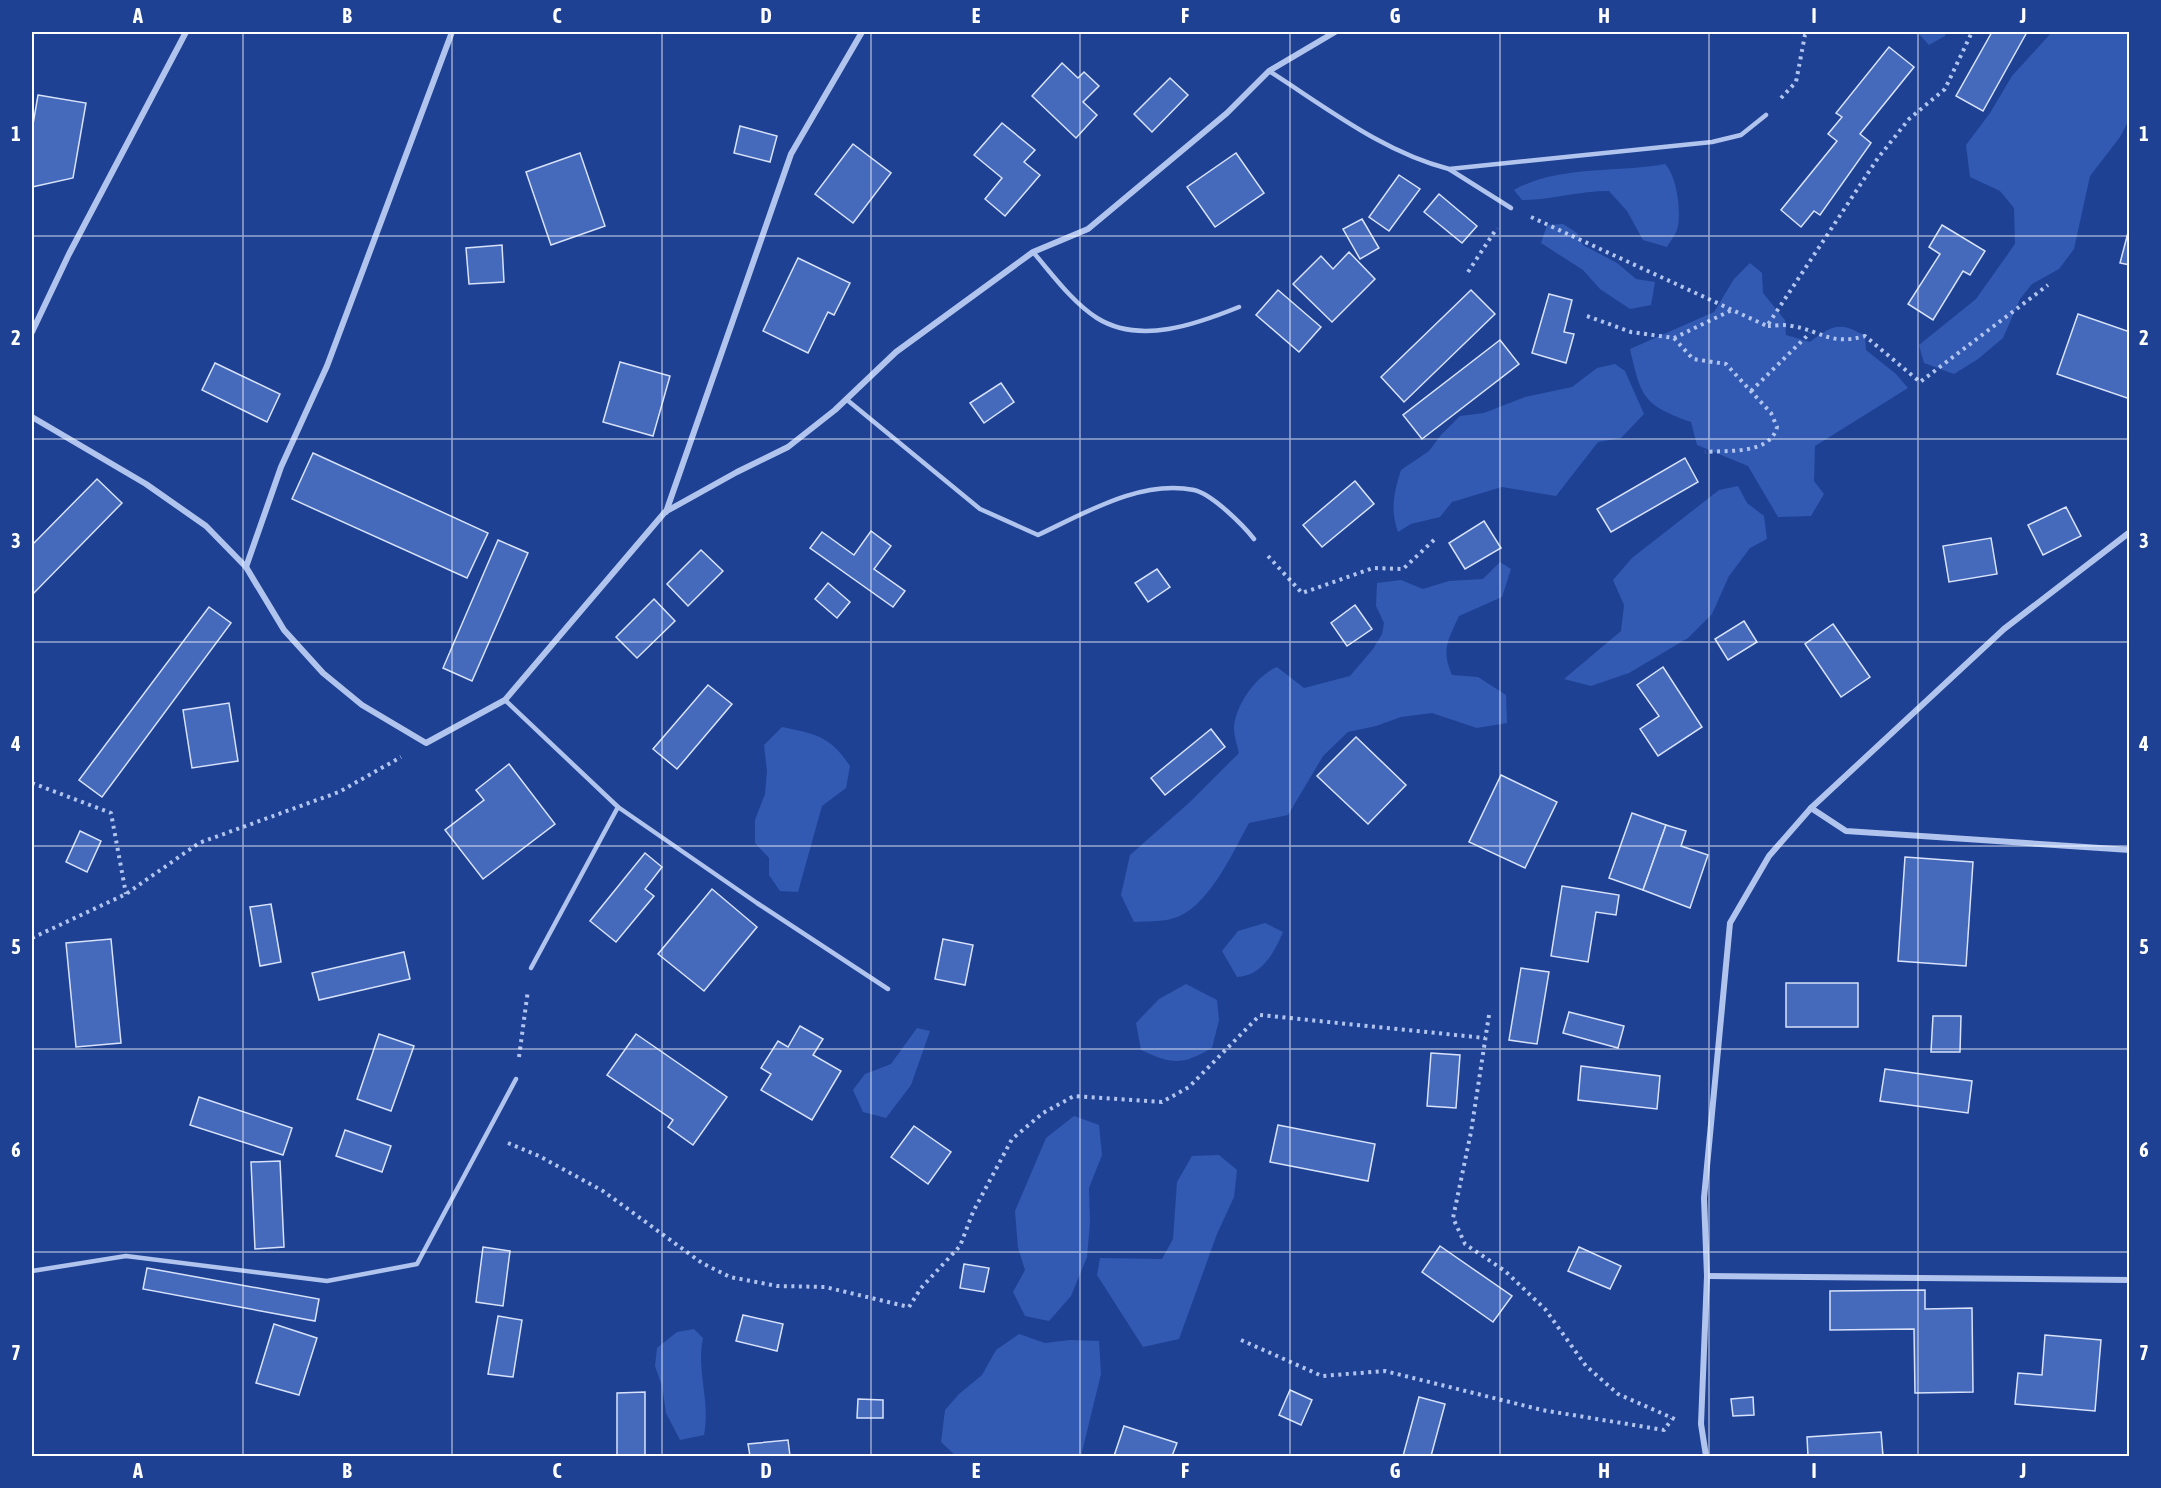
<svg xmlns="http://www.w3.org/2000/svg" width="2161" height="1488" viewBox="0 0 2161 1488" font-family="'Asap Condensed',sans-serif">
<rect width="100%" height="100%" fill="#1e4194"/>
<g fill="#325ab2">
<polygon points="1917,32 1946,32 1945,36 1929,45"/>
<polygon points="2052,32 2129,32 2129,120 2120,137 2090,176 2074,249 2059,269 2032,284 2020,299 2003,338 1978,359 1954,374 1924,363 1919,345 1976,299 2015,244 2014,208 2000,191 1970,177 1966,145 1990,113 2012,76"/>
<path d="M1665 164C1677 176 1682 213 1677 230 1675 235 1670 242 1667 247L1643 240 1627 211 1609 191C1579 191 1551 200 1522 200L1514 190C1558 165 1616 173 1665 164Z"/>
<polygon points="1563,224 1577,233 1583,245 1617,263 1636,279 1655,282 1651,305 1630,309 1600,289 1583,270 1541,243 1547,225"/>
<path d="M1750 263 1762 273 1763 293 1785 320 1786 335 1810 342C1832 325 1840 321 1865 336L1866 350 1896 374 1908 388 1815 446 1814 481 1824 494 1811 516 1778 517 1748 466 1697 445 1691 422C1643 405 1641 397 1630 349L1714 312 1734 279Z"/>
<path d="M1615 364 1625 371 1644 414 1621 438 1598 442 1556 496 1502 487 1452 502 1440 517 1411 524 1398 532C1390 510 1394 492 1401 470L1429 451 1441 435 1460 416 1484 413 1525 397 1572 387 1597 368Z"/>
<polygon points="1738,486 1747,503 1764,516 1767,539 1750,548 1729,576 1712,614 1688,638 1629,673 1591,686 1564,679 1621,631 1624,605 1613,580 1632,558 1719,490"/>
<path d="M1500 562 1511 569 1502 597 1459 616C1448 640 1441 650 1452 675L1478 677 1506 695 1507 723 1477 728 1432 713 1401 717 1376 726 1348 732 1323 756 1288 815 1249 823C1233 852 1207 911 1171 919 1159 922 1146 921 1134 922L1121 895 1130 855 1190 802 1239 753C1237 745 1234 736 1234 728 1235 705 1257 675 1277 667L1304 688 1350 676 1373 649 1382 634 1384 623 1376 606 1377 583 1401 580 1423 589 1449 581 1483 579Z"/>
<path d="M782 727C816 734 830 736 850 766L846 788 822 806 798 892 780 891 769 875V858L755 843V820L765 794 767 771 764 745Z"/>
<path d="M1265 923 1283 932C1274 953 1262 976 1237 977L1222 951 1238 931Z"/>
<path d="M1186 984 1217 1000 1219 1020 1212 1048C1182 1065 1173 1065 1141 1050L1136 1023 1159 999Z"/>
<polygon points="917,1028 930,1031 911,1085 886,1118 863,1112 853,1090 865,1074 891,1064"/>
<polygon points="1074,1116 1099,1125 1102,1155 1089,1188 1090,1223 1087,1257 1071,1296 1049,1321 1025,1316 1013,1292 1025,1270 1018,1248 1015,1211 1046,1138"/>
<polygon points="1219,1155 1237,1170 1234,1197 1217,1234 1179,1339 1143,1347 1097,1275 1100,1258 1162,1259 1173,1239 1177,1182 1192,1156"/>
<path d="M694 1329 703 1338C696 1373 711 1401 704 1435L680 1440 666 1413 662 1386 655 1366 657 1348 677 1332Z"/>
<polygon points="1019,1334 1045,1343 1070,1340 1099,1341 1101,1374 1081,1456 956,1456 941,1442 945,1410 959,1394 982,1375 996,1350"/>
</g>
<g fill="#466abb" stroke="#d7e2fa" stroke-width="1.5">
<polygon points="1992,32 2027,32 1983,111 1956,96"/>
<polygon points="1889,47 1914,67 1860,134 1871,143 1820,215 1814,211 1801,227 1781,210 1837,141 1828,134 1842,117 1836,113"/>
<polygon points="1062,63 1078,78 1084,72 1099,86 1083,102 1097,115 1076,138 1032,96"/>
<polygon points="1170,78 1188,95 1152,132 1134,114"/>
<polygon points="38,95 86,103 73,178 32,187 32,130"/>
<polygon points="1002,123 1035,150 1024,162 1040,175 1005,216 985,199 1002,178 974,155"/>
<polygon points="740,126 777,136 770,162 734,153"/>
<polygon points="853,144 891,173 853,223 815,194"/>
<polygon points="580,153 605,226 551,245 526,172"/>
<polygon points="1236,153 1264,193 1215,227 1187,187"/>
<polygon points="1399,175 1420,189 1389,231 1369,217"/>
<polygon points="1439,194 1477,226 1462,243 1424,212"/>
<polygon points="1362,219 1379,248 1360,259 1343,229"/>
<polygon points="1942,225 1985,251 1970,275 1963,271 1933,320 1908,304 1940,254 1929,247"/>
<polygon points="2130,225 2130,265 2120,263"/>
<polygon points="502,245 504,282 469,284 466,248"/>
<polygon points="1349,252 1375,279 1332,322 1293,284 1321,256 1333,269"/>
<polygon points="798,258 850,283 834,315 828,312 808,353 763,331"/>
<polygon points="1278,290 1321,327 1299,352 1256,315"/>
<polygon points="1471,290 1495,314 1404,402 1381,377"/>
<polygon points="1549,294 1572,300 1564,332 1574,334 1566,363 1532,353"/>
<polygon points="2078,314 2130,332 2130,399 2057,374"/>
<polygon points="1500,340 1519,364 1422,439 1403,415"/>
<polygon points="620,362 670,376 653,436 603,422"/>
<polygon points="215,363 280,394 267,422 202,390"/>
<polygon points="1001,383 1014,402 984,423 970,403"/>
<polygon points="313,453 488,533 467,578 292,499"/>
<polygon points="1685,458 1698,482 1611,532 1597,509"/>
<polygon points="97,479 122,503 32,595 32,545"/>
<polygon points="1355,481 1374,504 1322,547 1303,525"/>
<polygon points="2066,507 2081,536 2043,555 2028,525"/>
<polygon points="1484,521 1501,548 1465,569 1449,543"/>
<polygon points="871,531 891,546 874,569 905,591 893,607 810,548 822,532 854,555"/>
<polygon points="1991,538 1997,574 1949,582 1943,546"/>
<polygon points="498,540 528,553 472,681 443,668"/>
<polygon points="701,550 723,571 688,606 667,584"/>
<polygon points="1157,569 1170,587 1148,602 1135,583"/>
<polygon points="828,583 850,602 837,618 815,599"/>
<polygon points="654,599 675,621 637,658 616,637"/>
<polygon points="1355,605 1372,629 1347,646 1331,623"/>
<polygon points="209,607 231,623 102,797 79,780"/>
<polygon points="1744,621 1757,642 1728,660 1715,639"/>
<polygon points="1833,624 1870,677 1841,697 1805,644"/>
<polygon points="1663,667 1702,727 1658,756 1640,729 1659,716 1637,685"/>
<polygon points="708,685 732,704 677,769 653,749"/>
<polygon points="229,703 238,761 192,768 183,710"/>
<polygon points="1211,729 1225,747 1165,795 1151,778"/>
<polygon points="1356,737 1406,785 1368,824 1317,776"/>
<polygon points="509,764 555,824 483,879 445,830 484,800 476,790"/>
<polygon points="1501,775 1557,802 1525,868 1469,842"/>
<polygon points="1632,813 1666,825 1643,890 1609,878"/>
<polygon points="1666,825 1686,831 1681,846 1708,855 1690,908 1643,890"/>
<polygon points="80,831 101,841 87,872 66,862"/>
<polygon points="645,853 662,867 645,889 654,896 616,942 590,921"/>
<polygon points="1905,857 1973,862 1966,966 1898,961"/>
<polygon points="1562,886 1619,895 1616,915 1596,912 1588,962 1551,956"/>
<polygon points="712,889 757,927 704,991 658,954"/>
<polygon points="271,904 281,962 260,966 250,907"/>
<polygon points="111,939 121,1043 76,1047 66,943"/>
<polygon points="943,939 973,945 965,985 935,979"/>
<polygon points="404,952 410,979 319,1000 312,973"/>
<polygon points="1521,968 1549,972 1537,1044 1509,1040"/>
<rect x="1786" y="983" width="72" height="44"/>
<polygon points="1569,1012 1624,1026 1618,1048 1563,1033"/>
<polygon points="1933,1016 1961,1016 1960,1052 1931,1052"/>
<polygon points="800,1026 823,1039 813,1055 841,1071 812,1120 761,1090 771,1074 761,1068 778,1041 788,1047"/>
<polygon points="379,1034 414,1046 391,1111 357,1099"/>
<polygon points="636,1034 727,1097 693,1145 668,1127 673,1120 607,1075"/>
<polygon points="1431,1053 1460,1055 1456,1108 1427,1106"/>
<polygon points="1581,1066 1660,1076 1657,1109 1578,1100"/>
<polygon points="1885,1069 1972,1081 1968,1113 1880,1101"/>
<polygon points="199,1097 292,1128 283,1155 190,1125"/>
<polygon points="1278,1125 1375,1144 1368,1181 1270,1162"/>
<polygon points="914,1126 951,1152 928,1184 891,1157"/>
<polygon points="345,1130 391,1146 382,1172 336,1156"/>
<polygon points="280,1161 284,1247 255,1249 251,1162"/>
<polygon points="1440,1246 1512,1296 1493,1322 1422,1272"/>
<polygon points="483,1247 510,1251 503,1306 476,1302"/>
<polygon points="1579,1247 1621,1266 1610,1289 1568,1271"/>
<polygon points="964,1264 989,1268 984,1292 960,1288"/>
<polygon points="147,1268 319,1299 315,1321 143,1289"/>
<polygon points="1925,1290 1925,1309 1972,1308 1973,1392 1915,1393 1914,1329 1830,1330 1830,1291"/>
<polygon points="743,1315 783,1324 777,1351 736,1341"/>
<polygon points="498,1316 522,1320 513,1377 488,1374"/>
<polygon points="274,1324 317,1338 299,1395 256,1383"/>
<polygon points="2045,1335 2101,1340 2095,1411 2015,1404 2018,1373 2042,1375"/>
<polygon points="1290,1390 1312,1400 1301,1425 1279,1415"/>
<polygon points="645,1392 645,1456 617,1456 617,1393"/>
<polygon points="1419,1397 1445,1404 1431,1456 1403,1456"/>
<polygon points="1753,1397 1754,1415 1733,1416 1731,1399"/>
<polygon points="858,1399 883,1400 883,1418 857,1418"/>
<polygon points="1124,1426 1177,1443 1172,1456 1114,1456"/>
<polygon points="1881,1432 1883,1456 1808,1456 1807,1437"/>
<polygon points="788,1440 790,1456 750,1456 748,1444"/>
</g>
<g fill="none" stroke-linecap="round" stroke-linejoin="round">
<g stroke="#b1c4ee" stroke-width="4" stroke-dasharray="3 4.5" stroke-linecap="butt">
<polyline points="1781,98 1796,82 1805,35 1808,32"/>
<polyline points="1531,217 1767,326 1878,158 1909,119 1945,89 1972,32"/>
<polyline points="1468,272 1497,228"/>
<polyline points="1587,316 1631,332 1674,338 1732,310"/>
<path d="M1768 326C1775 326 1784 324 1792 326 1822 331 1830 346 1865 336L1920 382 2048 285"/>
<path d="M1674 338 1693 359 1726 364 1771 413 1777 427C1770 455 1727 450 1705 452"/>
<polyline points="1751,391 1810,333"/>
<polyline points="1268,556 1302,593 1373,568 1403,569 1435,539"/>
<polyline points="32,783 111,813 126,894"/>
<polyline points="32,938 126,894 199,843 339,792 401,757"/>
<polyline points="1489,1015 1471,1132 1453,1218 1465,1244 1505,1271 1545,1309 1586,1366 1618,1394 1677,1420"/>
<polyline points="519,1057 528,990"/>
<polyline points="508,1143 539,1156 603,1191 702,1263 730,1277 777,1286 825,1287 909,1307 921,1288 960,1246 973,1212 1012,1139 1043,1113 1074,1096 1162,1102 1189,1087 1260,1015 1485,1038"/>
<polyline points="1241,1340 1322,1376 1385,1371 1542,1410 1664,1430 1672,1419"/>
</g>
<g stroke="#b1c4ee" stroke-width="4.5">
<path d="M1269 71C1327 108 1383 152 1449 169L1712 142 1741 135 1766 115"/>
<polyline points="1449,169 1511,208"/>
<path d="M1033 252C1052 274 1072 302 1097 318 1140 345 1197 324 1239 307"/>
<path d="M846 399 980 509 1038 535C1085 513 1141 479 1194 490 1212 494 1243 525 1254 539"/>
<polyline points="505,700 618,807 757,903 888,989"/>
<polyline points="531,968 618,807"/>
<polyline points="32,1271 126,1256 327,1281 417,1264 516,1079"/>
</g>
<g stroke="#b1c4ee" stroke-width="6">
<polyline points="32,332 69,254 186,32"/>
<polyline points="32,417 146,484 206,526 246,567 284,630 323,673 362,705 426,743 505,700 665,512 737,472 788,447 835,410 896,352 1033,252 1088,229 1227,113 1269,71 1335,32"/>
<polyline points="666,512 791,154 862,32"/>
<polyline points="246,567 281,467 327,366 452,32"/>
<polyline points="1811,808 1846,831 2130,850"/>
<polyline points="1707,1276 2130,1280"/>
<polyline points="1706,1456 1701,1424 1707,1276 1704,1198 1730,923 1769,856 1811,808 2004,629 2130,532"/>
</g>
</g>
<path fill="none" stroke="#fff" stroke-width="1.5" stroke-opacity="0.55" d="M243 32V1456M452 32V1456M662 32V1456M871 32V1456M1080 32V1456M1290 32V1456M1500 32V1456M1709 32V1456M1918 32V1456M32 236H2130M32 439H2130M32 642H2130M32 846H2130M32 1049H2130M32 1252H2130"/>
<rect width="2161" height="1488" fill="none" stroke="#1e4194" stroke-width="66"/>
<rect x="33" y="33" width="2095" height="1422" fill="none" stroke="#fff" stroke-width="2"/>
<g font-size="20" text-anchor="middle" font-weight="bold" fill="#fff">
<text x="138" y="23">A</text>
<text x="347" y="23">B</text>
<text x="557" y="23">C</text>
<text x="766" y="23">D</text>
<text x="976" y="23">E</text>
<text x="1185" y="23">F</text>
<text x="1395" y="23">G</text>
<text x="1604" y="23">H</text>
<text x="1814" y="23">I</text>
<text x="2023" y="23">J</text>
<text x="16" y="141">1</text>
<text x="2144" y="141">1</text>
<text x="16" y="345">2</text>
<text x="2144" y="345">2</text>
<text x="16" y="548">3</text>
<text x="2144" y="548">3</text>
<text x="16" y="751">4</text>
<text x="2144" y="751">4</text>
<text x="16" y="954">5</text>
<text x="2144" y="954">5</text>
<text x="16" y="1157">6</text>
<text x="2144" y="1157">6</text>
<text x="16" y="1360">7</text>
<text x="2144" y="1360">7</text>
<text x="138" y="1478">A</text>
<text x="347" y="1478">B</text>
<text x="557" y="1478">C</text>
<text x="766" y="1478">D</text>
<text x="976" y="1478">E</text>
<text x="1185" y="1478">F</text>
<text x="1395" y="1478">G</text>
<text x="1604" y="1478">H</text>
<text x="1814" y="1478">I</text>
<text x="2023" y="1478">J</text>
</g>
</svg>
